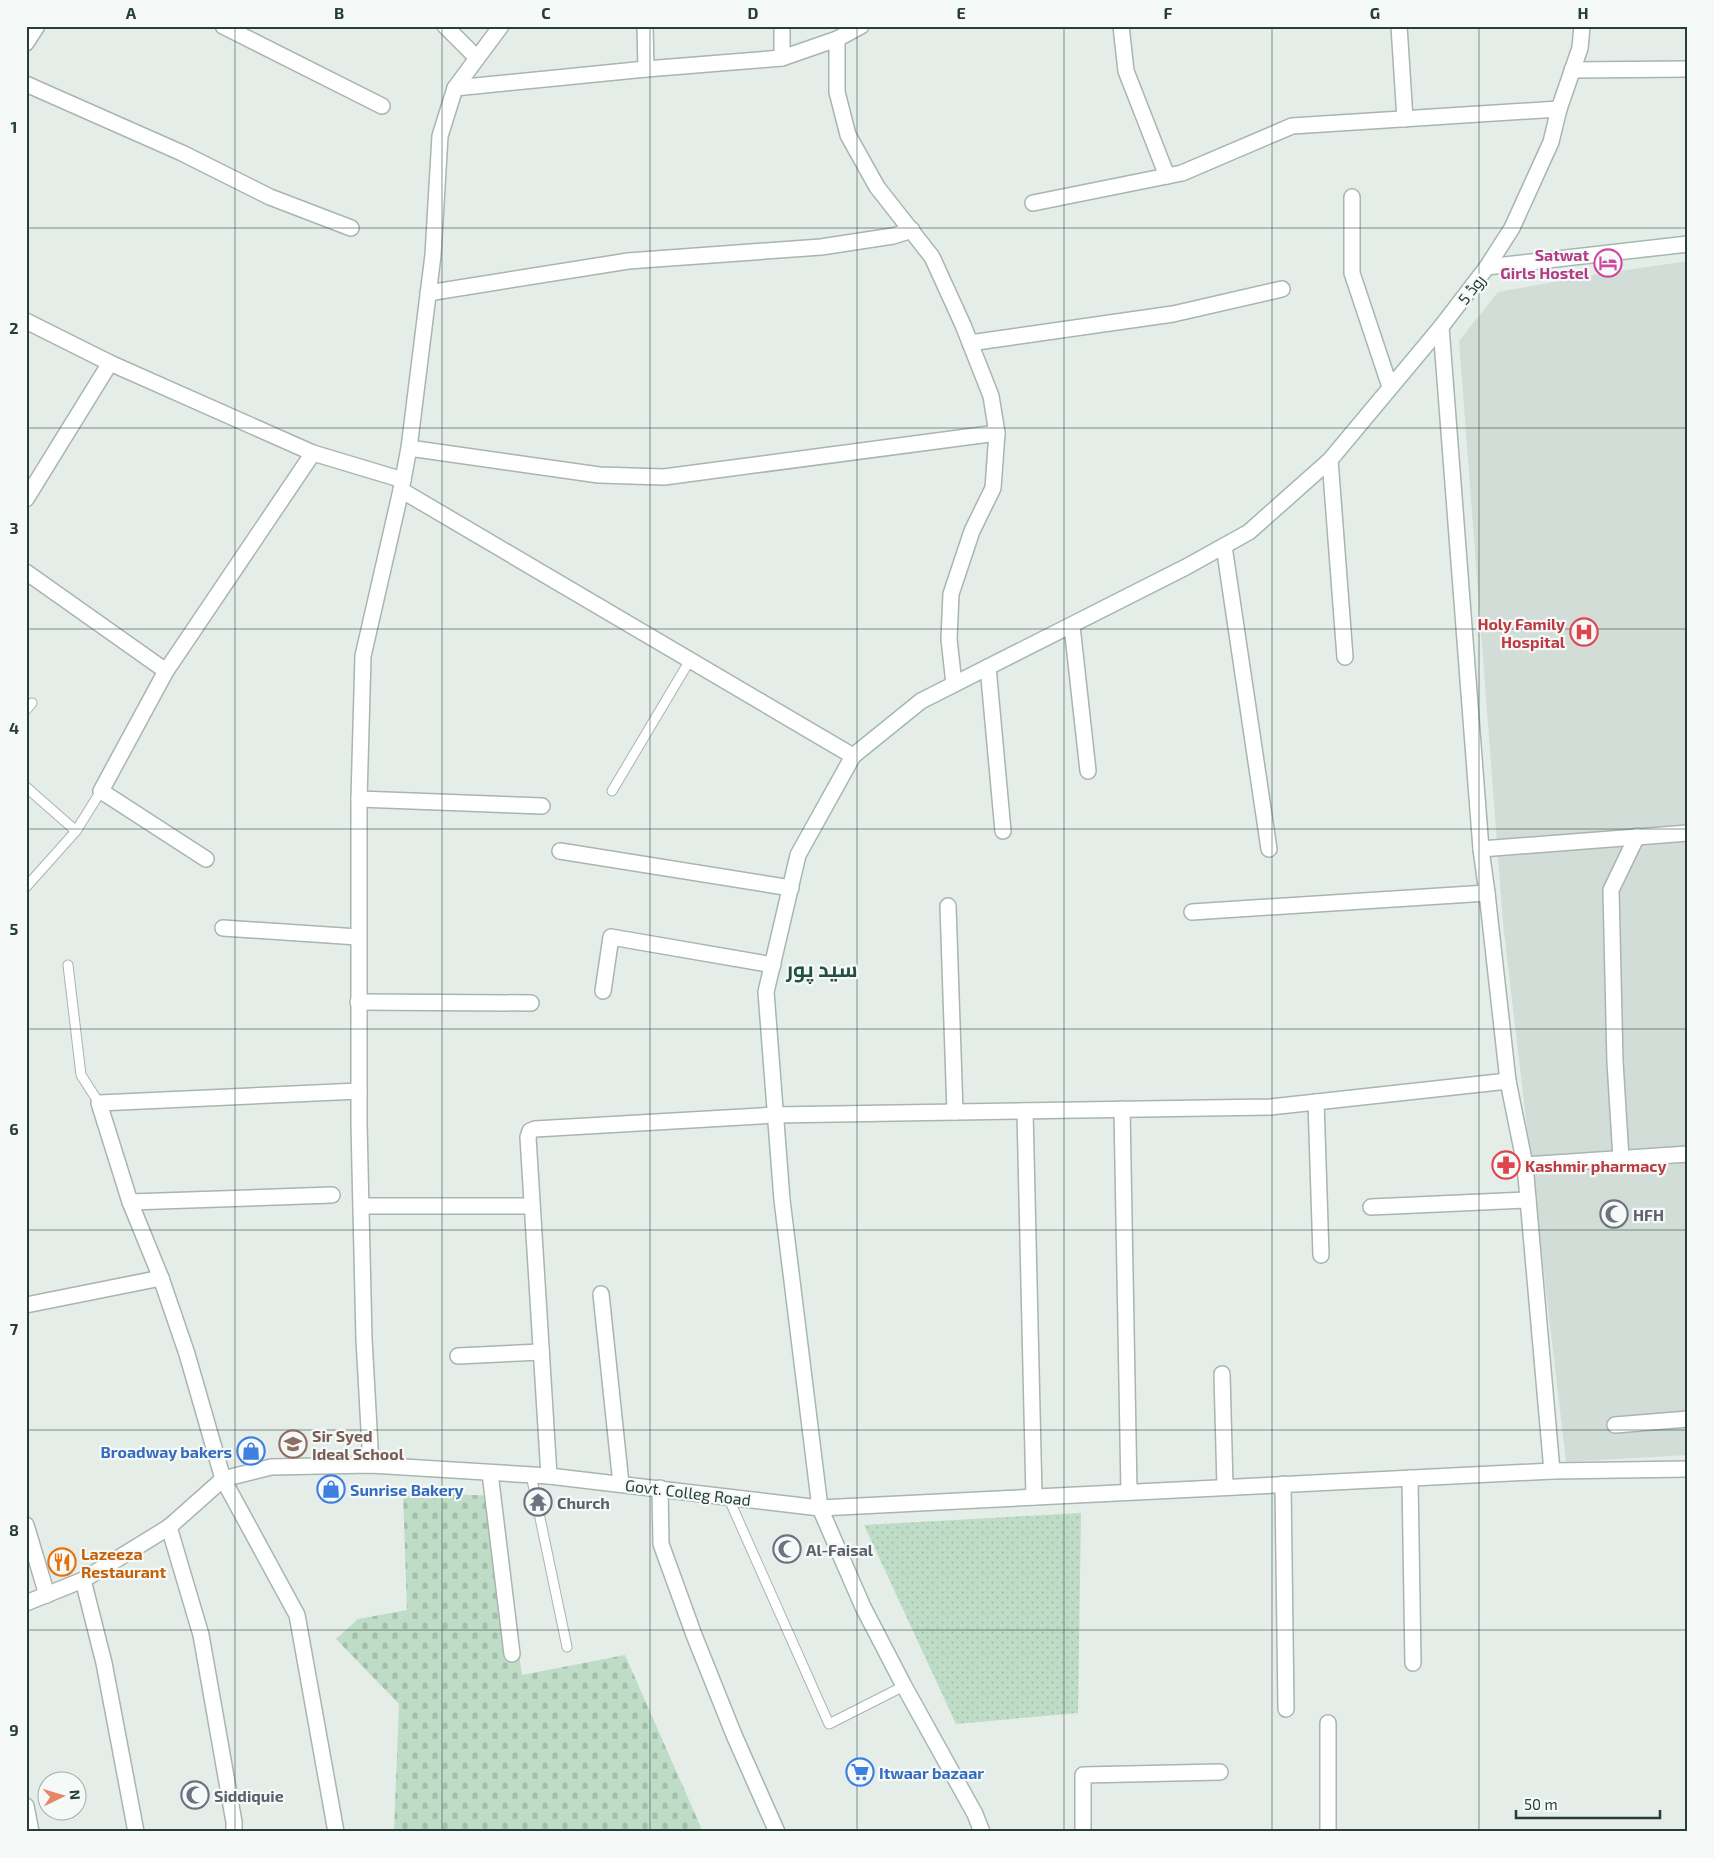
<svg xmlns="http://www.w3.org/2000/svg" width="1714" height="1858" viewBox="0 0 1714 1858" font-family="'Exo 2',Cairo,sans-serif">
<defs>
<pattern id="cemetery-stones" width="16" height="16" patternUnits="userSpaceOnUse" patternTransform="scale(1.25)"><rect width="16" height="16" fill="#bfdcc7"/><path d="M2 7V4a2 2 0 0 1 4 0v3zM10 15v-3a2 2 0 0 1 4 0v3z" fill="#a4beac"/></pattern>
<pattern id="park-dots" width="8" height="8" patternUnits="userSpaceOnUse" patternTransform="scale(1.25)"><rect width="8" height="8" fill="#bfdcc7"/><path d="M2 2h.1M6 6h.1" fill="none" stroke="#a4beac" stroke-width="1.8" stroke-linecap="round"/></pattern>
</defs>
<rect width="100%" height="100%" fill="#e5ede9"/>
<polygon fill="#d3ddd8" points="1688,261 1688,1455 1566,1462 1503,923 1459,341 1498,292 1599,274"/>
<polygon fill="url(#cemetery-stones)" points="403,1492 496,1496 522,1675 625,1655 703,1832 394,1832 399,1704 336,1639 358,1619 407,1610"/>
<polygon fill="url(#park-dots)" points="1081,1513 1078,1713 956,1724 864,1525"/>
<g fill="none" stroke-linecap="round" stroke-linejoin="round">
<g stroke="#a8b5b0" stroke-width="11">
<g id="service">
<polyline points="26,710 32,703"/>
<polyline points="26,787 76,831"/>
<polyline points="612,791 690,660"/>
<polyline points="26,887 76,831 101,791"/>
<polyline points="68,965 81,1075 99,1103"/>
<polyline points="531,1475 567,1647"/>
<polyline points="728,1497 829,1724 904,1686"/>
</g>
</g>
<g stroke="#a8b5b0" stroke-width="18">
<g id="minor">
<polyline points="223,26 382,106"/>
<polyline points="445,26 477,58"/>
<polyline points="645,26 646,69"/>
<polyline points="782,26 782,58"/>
<polyline points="1121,26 1126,71 1167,176"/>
<polyline points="1399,26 1405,119"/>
<polyline points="837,39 837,92 848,135 877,187 932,257 963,325 991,396 997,433 993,488 972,531 951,594 949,639 954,684"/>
<polyline points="26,43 37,26"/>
<polyline points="1572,70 1688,69"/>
<polyline points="26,84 182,153 270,197 351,228"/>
<polyline points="455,88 646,69 782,58 837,39 861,26"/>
<polyline points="1352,197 1352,273 1390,387"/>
<polyline points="1033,203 1182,173 1292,126 1559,109"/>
<polyline points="1487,267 1512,228 1551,142 1559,109 1580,48 1582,26"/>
<polyline points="428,293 628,261 821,247 893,236 912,230"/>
<polyline points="26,321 110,363 313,453 403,480"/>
<polyline points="1441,327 1481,849 1487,893 1508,1081 1525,1165 1552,1471"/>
<polyline points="970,343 1173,314 1282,289"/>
<polyline points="409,448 599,475 664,477 997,433"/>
<polyline points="1330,460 1345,657"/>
<polyline points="401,490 853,756"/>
<polyline points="26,499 110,363"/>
<polyline points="1224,546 1269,849"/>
<polyline points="26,572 166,671"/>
<polyline points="1072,626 1088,771"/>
<polyline points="988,667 1003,831"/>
<polyline points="359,799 542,806"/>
<polyline points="1481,849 1688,833"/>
<polyline points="560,851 791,888"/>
<polyline points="206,859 101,791 166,671 313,453"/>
<polyline points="948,906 955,1112"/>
<polyline points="1192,912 1487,893"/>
<polyline points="223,928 358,937"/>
<polyline points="603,991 611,937 773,965"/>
<polyline points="358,1002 531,1003"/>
<polyline points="1316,1102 1321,1255"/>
<polyline points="1122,1109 1129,1492"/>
<polyline points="1025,1111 1034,1497"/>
<polyline points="1621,1158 1615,1062 1611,890 1637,836"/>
<polyline points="1525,1165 1688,1154"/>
<polyline points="130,1202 332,1195"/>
<polyline points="361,1206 532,1206"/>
<polyline points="1371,1207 1528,1200"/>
<polyline points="601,1294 621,1484"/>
<polyline points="26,1305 161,1278"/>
<polyline points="458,1356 541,1352"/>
<polyline points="1222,1374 1225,1487"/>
<polyline points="1615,1425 1688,1419"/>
<polyline points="371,1465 364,1339 359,1124 359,799 363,656 401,490 409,448 433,255 440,136 455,88 501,26"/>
<polyline points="490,1473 512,1654"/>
<polyline points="549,1476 528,1137 530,1131 535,1129 775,1115 1270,1107 1508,1081"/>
<polyline points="1410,1478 1413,1663"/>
<polyline points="1283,1484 1286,1709"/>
<polyline points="660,1488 661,1544 694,1635 734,1735 777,1832"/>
<polyline points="820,1508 1552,1471 1688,1469"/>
<polyline points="26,1525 47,1595"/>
<polyline points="169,1527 201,1635 234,1822 234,1832"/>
<polyline points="83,1580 104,1663 136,1832"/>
<polyline points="1328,1723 1328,1832"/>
<polyline points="26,1806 31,1832"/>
<polyline points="336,1832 297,1615 223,1479 187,1354 161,1278 130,1202 99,1103 359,1091"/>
<polyline points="1083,1832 1083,1775 1220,1772"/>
</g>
</g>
<g stroke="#a8b5b0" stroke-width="18">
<polyline id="tertiary" points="26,1603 83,1580 169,1527 223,1479 271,1467 371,1465 549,1476 820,1508"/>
</g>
<g stroke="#a4b8b1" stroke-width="18">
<polyline id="secondary" points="982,1832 975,1814 904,1686 863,1607 820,1508 782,1200 766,992 798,855 853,756 921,701 1186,567 1249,532 1330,460 1441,327 1487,267 1688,244"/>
</g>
<use href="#service" stroke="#fff" stroke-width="9"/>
<use href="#minor" stroke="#fff" stroke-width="15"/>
<use href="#tertiary" stroke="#fff" stroke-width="15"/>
<use href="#secondary" stroke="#fff" stroke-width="15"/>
</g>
<path fill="none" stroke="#253e37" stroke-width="1" stroke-opacity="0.55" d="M235 26V1832M442 26V1832M650 26V1832M857 26V1832M1064 26V1832M1272 26V1832M1479 26V1832M26 228H1688M26 428H1688M26 629H1688M26 829H1688M26 1029H1688M26 1230H1688M26 1430H1688M26 1630H1688"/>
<defs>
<g id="hotel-ring" transform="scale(1.4375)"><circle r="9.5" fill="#f5f9f7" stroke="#d1479c" stroke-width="1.5"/><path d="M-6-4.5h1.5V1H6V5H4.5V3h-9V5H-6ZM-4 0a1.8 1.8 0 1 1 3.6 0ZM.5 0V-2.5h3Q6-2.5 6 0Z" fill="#d1479c"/></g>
<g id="hospital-ring" transform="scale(1.4375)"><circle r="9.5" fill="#f5f9f7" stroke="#e0444e" stroke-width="1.5"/><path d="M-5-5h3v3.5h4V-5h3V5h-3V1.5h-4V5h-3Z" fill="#e0444e"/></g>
<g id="pharmacy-ring" transform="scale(1.4375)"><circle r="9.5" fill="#f5f9f7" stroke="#e0444e" stroke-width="1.5"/><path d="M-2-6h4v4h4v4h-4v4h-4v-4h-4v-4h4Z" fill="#e0444e"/></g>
<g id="mosque-ring" transform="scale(1.4375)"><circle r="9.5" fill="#f5f9f7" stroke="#6b7280" stroke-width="1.5"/><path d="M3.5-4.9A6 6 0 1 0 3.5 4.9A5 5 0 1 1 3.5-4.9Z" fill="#6b7280"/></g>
<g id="school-ring" transform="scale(1.4375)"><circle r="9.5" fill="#f5f9f7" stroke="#8d6e63" stroke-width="1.5"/><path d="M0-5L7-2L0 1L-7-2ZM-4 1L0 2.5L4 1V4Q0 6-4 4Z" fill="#8d6e63"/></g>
<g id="shop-ring" transform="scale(1.4375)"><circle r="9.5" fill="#f5f9f7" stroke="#3f7fe0" stroke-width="1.5"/><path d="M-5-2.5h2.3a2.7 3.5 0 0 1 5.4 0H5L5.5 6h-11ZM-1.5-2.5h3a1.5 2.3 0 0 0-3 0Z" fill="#3f7fe0"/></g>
<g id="temple-ring" transform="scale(1.4375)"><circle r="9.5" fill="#f5f9f7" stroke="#6b7280" stroke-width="1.5"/><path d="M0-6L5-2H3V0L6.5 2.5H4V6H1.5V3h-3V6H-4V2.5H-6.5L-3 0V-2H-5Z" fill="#6b7280"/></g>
<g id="restaurant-ring" transform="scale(1.4375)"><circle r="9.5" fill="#f5f9f7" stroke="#e8710a" stroke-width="1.5"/><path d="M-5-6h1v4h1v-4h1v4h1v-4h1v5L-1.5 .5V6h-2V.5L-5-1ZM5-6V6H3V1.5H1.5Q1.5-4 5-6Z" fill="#e8710a"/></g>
<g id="supermarket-ring" transform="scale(1.4375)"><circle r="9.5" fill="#f5f9f7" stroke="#3f7fe0" stroke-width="1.5"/><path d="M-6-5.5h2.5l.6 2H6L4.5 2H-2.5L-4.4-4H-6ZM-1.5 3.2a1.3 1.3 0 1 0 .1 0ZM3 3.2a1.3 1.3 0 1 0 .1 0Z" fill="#3f7fe0"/></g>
</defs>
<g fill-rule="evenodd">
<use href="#hotel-ring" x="1608" y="263"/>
<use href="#hospital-ring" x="1584" y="632"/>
<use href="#pharmacy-ring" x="1506" y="1165"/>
<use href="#mosque-ring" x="1614" y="1214"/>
<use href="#school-ring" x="293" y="1444"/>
<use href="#shop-ring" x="251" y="1451"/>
<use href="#shop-ring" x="331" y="1489"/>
<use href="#temple-ring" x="538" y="1502"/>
<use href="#mosque-ring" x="787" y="1549"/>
<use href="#restaurant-ring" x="62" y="1562"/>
<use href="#supermarket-ring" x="860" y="1772"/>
<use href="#mosque-ring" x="195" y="1795"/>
</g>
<g text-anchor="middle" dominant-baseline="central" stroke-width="4.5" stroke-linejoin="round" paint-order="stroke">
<g font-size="16" font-weight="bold" fill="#b23c85" stroke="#f5f9f7" text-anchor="end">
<text x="1589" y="254">Satwat<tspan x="1589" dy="18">Girls Hostel</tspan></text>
</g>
<g font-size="16" fill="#253e37" stroke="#f5f9f7">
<text transform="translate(1471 289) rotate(-52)">روڈ 5</text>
<text transform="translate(688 1492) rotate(7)">Govt. Colleg Road</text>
</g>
<g font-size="16" font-weight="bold" fill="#be3a42" stroke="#f5f9f7" text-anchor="end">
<text x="1565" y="623">Holy Family<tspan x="1565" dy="18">Hospital</tspan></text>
<text x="1525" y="1165" text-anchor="start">Kashmir pharmacy</text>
</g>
<g font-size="16" font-weight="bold" fill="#5b616d" stroke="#f5f9f7" text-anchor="start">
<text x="1633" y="1214">HFH</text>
<text x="557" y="1502">Church</text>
<text x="806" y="1549">Al-Faisal</text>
<text x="214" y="1795">Siddiquie</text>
</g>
<g font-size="16" font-weight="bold" fill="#785e54" stroke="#f5f9f7" text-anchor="start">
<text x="312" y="1435">Sir Syed<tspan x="312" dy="18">Ideal School</tspan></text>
</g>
<g font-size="16" font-weight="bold" fill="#366cbe" stroke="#f5f9f7" text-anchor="start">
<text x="232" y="1451" text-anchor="end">Broadway bakers</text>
<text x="350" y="1489">Sunrise Bakery</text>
<text x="879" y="1772">Itwaar bazaar</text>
</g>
<g font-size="16" font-weight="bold" fill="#c56008" stroke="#f5f9f7" text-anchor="start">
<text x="81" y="1553">Lazeeza<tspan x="81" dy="18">Restaurant</tspan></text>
</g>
<g font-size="21" font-weight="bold" fill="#224e43" stroke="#f5f9f7">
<text x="822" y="968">سید پور</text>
</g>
</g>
<rect width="1714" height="1858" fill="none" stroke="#f5f9f7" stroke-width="55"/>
<g transform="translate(62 1796) rotate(85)"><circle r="24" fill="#f5f9f7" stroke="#a2aeaa"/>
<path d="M0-4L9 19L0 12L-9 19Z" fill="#e88668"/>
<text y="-8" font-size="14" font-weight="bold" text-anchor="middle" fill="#253e37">N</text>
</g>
<path d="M1516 1810v8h144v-8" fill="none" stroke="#253e37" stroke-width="2.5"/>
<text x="1524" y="1810" font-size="15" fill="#253e37" stroke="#f5f9f7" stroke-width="4" paint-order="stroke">50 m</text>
<rect x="28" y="28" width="1658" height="1802" fill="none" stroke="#253e37" stroke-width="2"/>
<g font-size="16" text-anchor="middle" font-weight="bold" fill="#253e37">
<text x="131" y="19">A</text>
<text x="339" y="19">B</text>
<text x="546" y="19">C</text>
<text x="753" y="19">D</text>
<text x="961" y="19">E</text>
<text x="1168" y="19">F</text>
<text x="1375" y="19">G</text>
<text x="1583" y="19">H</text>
<text x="14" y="133">1</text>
<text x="14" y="334">2</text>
<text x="14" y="534">3</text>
<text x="14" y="734">4</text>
<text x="14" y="935">5</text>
<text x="14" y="1135">6</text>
<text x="14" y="1335">7</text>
<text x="14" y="1536">8</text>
<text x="14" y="1736">9</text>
</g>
</svg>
